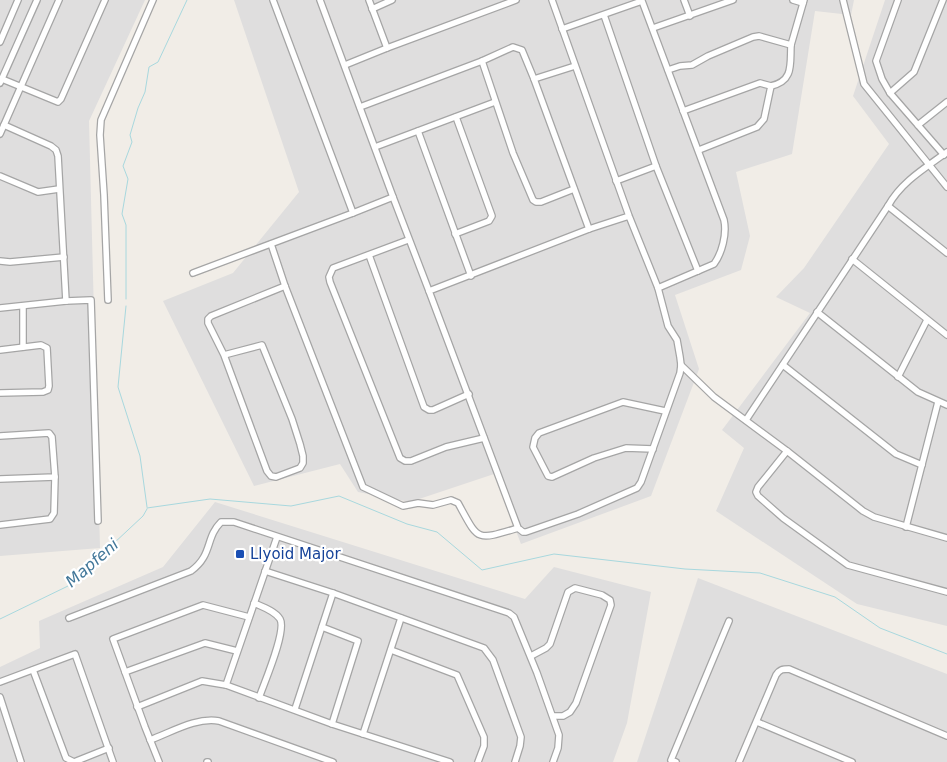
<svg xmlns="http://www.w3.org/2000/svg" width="947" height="762" viewBox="0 0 947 762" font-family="'DejaVu Sans',sans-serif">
<rect width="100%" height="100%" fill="#f1ede7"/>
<g fill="#dfdede">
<polygon points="0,0 145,0 89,121 100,548 0,556"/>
<polygon points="234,0 854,0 851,15 815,11 792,154 736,172 750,236 741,270 675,295 699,369 651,496 521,544 494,474 410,502 358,492 340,464 254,486 163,301 233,273 299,192"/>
<polygon points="885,0 947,0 947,626 857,604 716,511 744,448 722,430 810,313 776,297 804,268 889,144 853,96"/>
<polygon points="215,502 525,599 554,567 651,592 627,723 613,762 0,762 0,667 40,648 39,621 163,567"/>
<polygon points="698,578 947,674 947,762 637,762"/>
</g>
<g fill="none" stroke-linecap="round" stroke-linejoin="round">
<g stroke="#a8d8de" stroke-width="1">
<polyline points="126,299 126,225 122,214 128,179 123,166 132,142 130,135 138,108 145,92 149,67 158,62 187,0"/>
<polyline points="126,306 118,387 140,456 147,507"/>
<polyline points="147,508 210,499 291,506 339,496 407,524 437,532 482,570 554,554 685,569 760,573 835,597 880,628 947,654"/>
<polyline points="0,619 68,586 143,516 147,509"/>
</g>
<g stroke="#a5a5a5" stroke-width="8">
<g id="minor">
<polyline points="273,0 353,213 393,197 320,0"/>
<polyline points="369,0 387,48"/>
<polyline points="552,0 629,216 658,288 668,326 677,340 680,357 681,365 680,373 641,482 637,488 578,514 526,532 523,532 518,528 429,291 589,229 629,216"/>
<polyline points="684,0 690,16"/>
<polyline points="793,0 803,3"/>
<polyline points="843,0 864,84 947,187"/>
<polyline points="898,0 876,61 882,79 890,93 914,72 943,0"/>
<polyline points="372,9 392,0"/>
<polyline points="604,15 656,166 698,271"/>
<polyline points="653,28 733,0"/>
<path d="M562 29 642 1 724 220C727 234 722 253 714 264L658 288"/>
<polyline points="0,42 18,0"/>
<polyline points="791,45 804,0"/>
<polyline points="345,65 387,48 516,0"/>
<polyline points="575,66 534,79 589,229"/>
<path d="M668 70 680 66 692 65 708 56 753 37 759 36 791 45C790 64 794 81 771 86"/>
<polyline points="2,79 58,102 61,99 105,0"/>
<polyline points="534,79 522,50 513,47 482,61 513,153 533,200 536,202 541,202 574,189"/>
<polyline points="0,83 37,0"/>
<polyline points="890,93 944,155"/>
<polyline points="360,107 482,61"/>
<polyline points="683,111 760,83 771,86 764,119 757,127 699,150"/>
<polyline points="4,125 51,146 56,150 58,156 66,301"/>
<polyline points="918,125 947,102"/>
<polyline points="418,131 471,276"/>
<polyline points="0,134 59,0"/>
<polyline points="375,147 495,102"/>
<polyline points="0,176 38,192 59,189"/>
<polyline points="616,181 656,166"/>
<polyline points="393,197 429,291"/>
<polyline points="888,206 947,253"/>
<polyline points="455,234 489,221 492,216 456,117"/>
<polyline points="408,240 333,268 329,277 330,282 400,458 405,461 411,461 446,447 484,438"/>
<path d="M271 244 285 286 363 487 403 506 418 503 433 505 451 500 458 503C479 541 475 541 518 528"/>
<polyline points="369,255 424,407 429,410 433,410 469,394"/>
<polyline points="852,259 947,335"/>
<polyline points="0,261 10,262 64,257"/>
<polyline points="193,273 353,213"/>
<polyline points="108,300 104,195 100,135 101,120 153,0"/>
<polyline points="0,308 66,301 91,300 98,521"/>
<polyline points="817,312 918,392 947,405"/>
<polyline points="23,347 23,306"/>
<polyline points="0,350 41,345 47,348 49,386 48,390 43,392 0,393"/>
<polyline points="224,355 267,471 271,476 276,477 300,468 303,463 303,456 300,444 292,419 262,345 224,355 208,323 208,319 211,316 285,286"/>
<polyline points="681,365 714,397 787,451 863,511 874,517 947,538"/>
<polyline points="783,365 896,454 922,465"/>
<polyline points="898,377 927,320"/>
<path d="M746 420 888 206C901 182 925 168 947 152"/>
<polyline points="0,436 49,433 52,437 55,477 0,479"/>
<polyline points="653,449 626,448 594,458 552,477 548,476 533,447 535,438 539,433 623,402 665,411"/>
<polyline points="787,451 758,487 756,492 758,496 783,518 848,565 947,592"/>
<polyline points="0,525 50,519 54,513 55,477"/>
<polyline points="906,527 938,402"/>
<polyline points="265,571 333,593 484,648 493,660 521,737 520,746 515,762"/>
<path d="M254 603C263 607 275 611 280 619 287 631 264 683 259 698"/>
<path d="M69 618 191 571C213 555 205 538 221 522H234L509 613 514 617 537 673 559 735 558 748 553 762"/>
<polyline points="322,627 358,641 332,724"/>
<polyline points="391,650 457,675 484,737 484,746 478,762"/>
<polyline points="531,656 546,648 550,644 568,592 575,588 602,595 610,600 611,605 576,703 570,712 563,716 553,716"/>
<polyline points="33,670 66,758 74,762 109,748"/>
<polyline points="125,672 205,643 237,651"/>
<polyline points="0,682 75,654 113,762"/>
<polyline points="226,685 277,537"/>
<polyline points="0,697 21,762"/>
<polyline points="137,707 202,681 226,685 332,724 450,762"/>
<polyline points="295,709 333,593"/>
<polyline points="757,722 852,762"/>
<polyline points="363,734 401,618"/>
<path d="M150 740C172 732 196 717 219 721L333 762"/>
<polyline points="159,762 145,727 113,639 203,605 249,617"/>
<polyline points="207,762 208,762"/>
<polyline points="676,762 671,760 729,621"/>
<path d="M739 762 776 675C780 669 783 669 789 669L947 736"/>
</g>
</g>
<use href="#minor" stroke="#fff" stroke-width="5.5"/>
</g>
<rect fill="#1a4fb4" stroke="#fff" stroke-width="2" x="235" y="549" width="10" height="10" rx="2.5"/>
<g text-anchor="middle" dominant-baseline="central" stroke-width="4.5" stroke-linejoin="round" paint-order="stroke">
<g font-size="15" fill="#164399" stroke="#fff" text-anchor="start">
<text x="250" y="554">Llyoid Major</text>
</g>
<g font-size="16" font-style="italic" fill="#43789a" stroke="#fff">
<text transform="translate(92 563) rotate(-41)">Mapfeni</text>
</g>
</g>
</svg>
